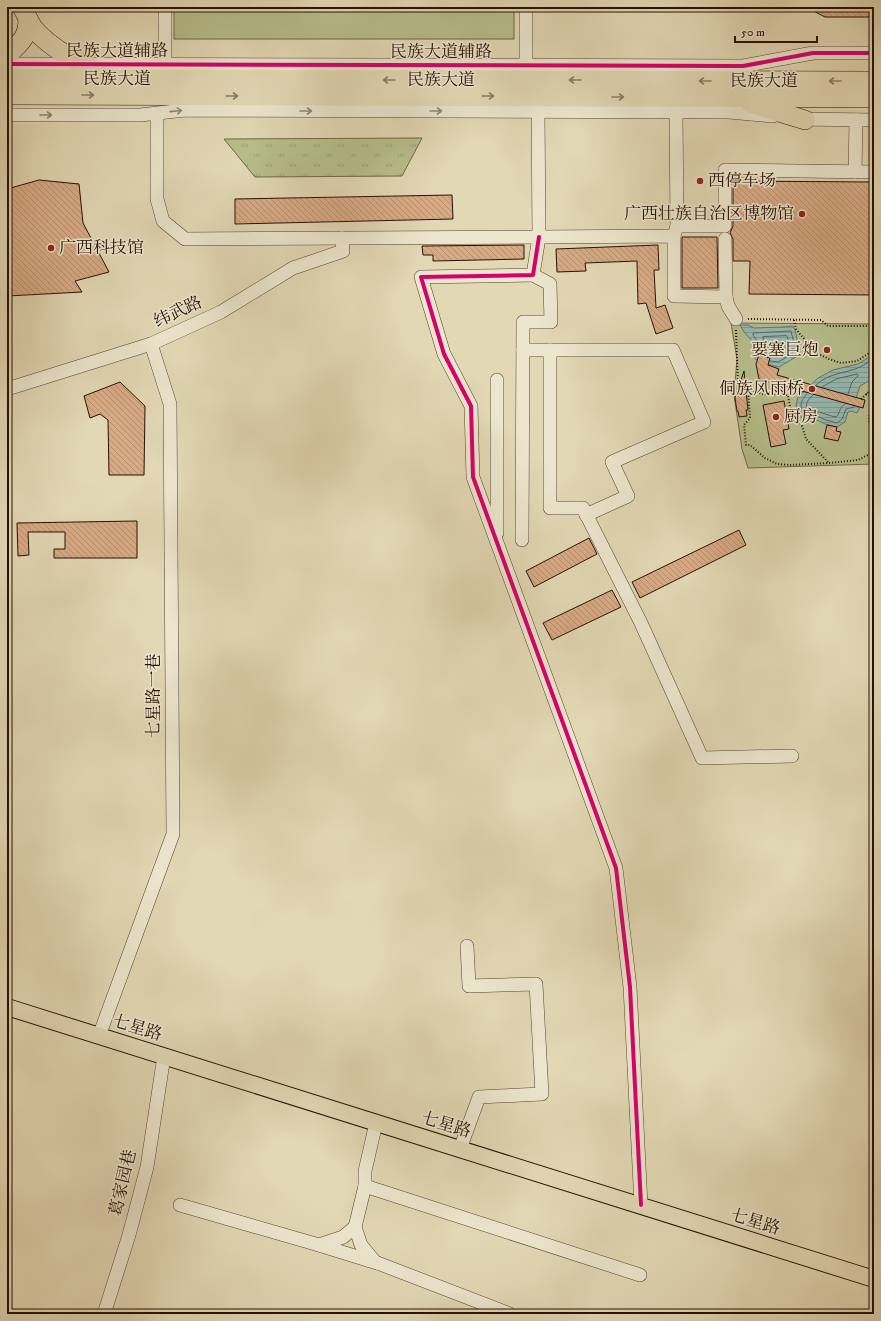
<svg xmlns="http://www.w3.org/2000/svg" width="881" height="1321" viewBox="0 0 881 1321" font-family="'IM FELL DW Pica','Noto Serif SC',serif">
<defs>
<pattern id="grass-tufts" width="24" height="20" patternUnits="userSpaceOnUse"><rect width="24" height="20" fill="#b6be8b"/><path d="M3 7l-1-3M5 7V3M7 7l1-3M15 17l-1-3M17 17v-4M19 17l1-3" fill="none" stroke="#9ca276"/></pattern>
<pattern id="water-rules" width="6" height="5" patternUnits="userSpaceOnUse"><rect width="6" height="5" fill="#95b9b2"/><path d="M0 2.5h6" fill="none" stroke="#809e97"/></pattern>
<pattern id="building-back-hatch" width="6" height="6" patternUnits="userSpaceOnUse"><rect width="6" height="6" fill="#d8aa84"/><path d="M-1 5l2 2M0 0l6 6M5-1l2 2" fill="none" stroke="#b99170"/></pattern>
</defs>
<rect width="100%" height="100%" fill="#e2d8b4"/>
<filter id="stains"><feTurbulence type="fractalNoise" baseFrequency=".005" numOctaves="4"/><feColorMatrix values="0 0 0 0 .2 0 0 0 0 .09 0 0 0 0 .02 0 0 0 .5 -.17"/></filter>
<radialGradient id="worn" r=".72"><stop offset=".6" stop-color="#630" stop-opacity="0"/><stop offset="1" stop-color="#630" stop-opacity=".3"/></radialGradient>
<polygon fill="url(#grass-tufts)" stroke="#6e6747" points="422,138 402,176 255,177 224,139"/>
<g fill="#b6be8b" stroke="#6e6747">
<rect x="174" y="7" width="340" height="32"/>
<polygon points="731,323 874,324 874,464 748,468 742,449 734,395 737,359"/>
</g>
<g fill="url(#water-rules)" stroke="#69756c">
<path d="M740 325H748L754 328 783 327 793 326C798 336 798 345 796 357L779 367 763 363 755 359 753 342 744 332Z"/>
<polygon points="874,354 874,378 860,386 856,398 860,407 857,413 851,411 848,412 845,422 837,427 825,424 817,420 805,422 800,415 796,405 798,397 818,378 833,370 858,364"/>
</g>
<g fill="none" stroke-linecap="round" stroke-linejoin="round">
<g stroke="#5e645a" stroke-width="1">
<polygon points="787,336 789,343 787,352 777,357 764,353 763,337"/>
<polyline points="758,354 757,341 753,335 753,333 791,331 794,343 792,354 778,362 770,361"/>
<path d="M816 385C830 372 845 374 860 367 865 365 869 361 874 359"/>
<polyline points="822,387 836,379 857,374 858,376 852,382 848,394"/>
<path d="M807 394C799 402 799 409 807 417L817 416 826 420 837 423 842 419 846 409 854 407"/>
<path d="M813 395C807 401 804 404 809 412 821 410 824 415 836 417 840 414 839 407 845 404"/>
</g>
</g>
<g fill="url(#building-back-hatch)" stroke="#261003">
<polygon points="806,7 874,7 874,17 825,17"/>
<polygon points="39,180 79,184 83,223 109,272 75,281 82,292 7,296 7,189"/>
<polygon points="733,181 874,182 874,295 749,294 750,261 733,261 733,239 730,233 733,226"/>
<polygon points="452,195 453,219 235,224 235,199"/>
<polygon points="682,237 717,237 718,288 682,288"/>
<polygon points="524,245 524,259 433,261 433,255 423,255 422,246"/>
<polygon points="658,245 659,270 654,270 656,308 665,305 673,328 656,334 646,303 638,304 637,261 585,263 586,271 557,272 556,249"/>
<polygon points="759,355 770,358 768,365 779,369 777,375 865,400 863,408 759,379 756,364"/>
<polygon points="744,371 748,410 746,410 747,416 739,417 738,411 737,411 735,398"/>
<polygon points="120,382 145,406 144,475 109,475 108,420 100,414 90,418 84,396"/>
<polygon points="784,401 789,429 783,430 786,444 771,447 763,405"/>
<polygon points="827,425 837,427 836,431 841,432 838,441 824,438"/>
<polygon points="137,521 137,558 54,558 54,549 65,549 65,532 28,532 29,555 18,556 17,523"/>
<polygon points="739,530 746,545 640,598 632,582"/>
<polygon points="589,538 597,554 534,587 526,571"/>
<polygon points="612,590 621,607 552,640 543,623"/>
</g>
<g fill="none" stroke-linecap="round" stroke-linejoin="round">
<g stroke="#55422f" stroke-width="14">
<g id="minor">
<polyline points="526,7 526,65"/>
<polyline points="7,64 743,66 813,53 874,53"/>
<polyline points="165,64 165,7"/>
<polyline points="676,112 677,226"/>
<polyline points="157,114 157,199 163,221 185,239 539,237 538,111"/>
<polyline points="7,115 140,115 185,110 729,112 773,116"/>
<polyline points="796,119 874,120"/>
<polyline points="855,172 856,120"/>
<polyline points="674,236 677,226 725,226 725,170 874,172"/>
<polyline points="726,297 728,306 736,319"/>
<polyline points="523,350 673,350 704,422 612,462 628,496 586,515"/>
<polyline points="550,350 550,508 583,508 641,623 702,758 792,756"/>
<polyline points="497,380 497,533"/>
<polyline points="7,389 151,344 221,312 293,268 343,251 342,238"/>
<polyline points="522,540 523,322 551,322 550,284 533,275"/>
<polyline points="99,1036 173,834 170,404 151,344"/>
<polyline points="376,1123 365,1171 365,1186 355,1227 361,1245 375,1262 510,1314"/>
<polyline points="460,1149 479,1097 542,1094 536,984 469,986 467,946"/>
<polyline points="365,1186 640,1275"/>
<polyline points="180,1205 319,1245 343,1237 355,1227"/>
<polyline points="641,1205 630,987 616,868 473,477 471,406 444,354 421,277 533,275 539,237 674,236 674,296 726,297 725,239"/>
<polyline points="319,1245 377,1263"/>
<polyline points="104,1314 129,1235 147,1167 164,1056"/>
</g>
</g>
<g stroke="#261003" stroke-width="18">
<polyline id="major" points="7,1007 874,1279"/>
</g>
<g stroke="#261003" stroke-width="20">
<g id="highway">
<path d="M22 7C26 14 29 22 34 29 52 50 83 65 107 76"/>
<path d="M7 56C19 43 28 39 28 19"/>
<polyline points="7,79 874,81"/>
<polyline points="7,95 874,98"/>
<polyline points="750,103 805,120"/>
</g>
</g>
<g stroke="#261003" stroke-width="2" stroke-dasharray="1 2" stroke-linecap="butt">
<polyline points="748,319 821,320 828,326 874,326"/>
<polyline points="794,320 796,329 799,333 818,354 829,359 841,363 857,361 874,350"/>
<polyline points="736,330 738,384 748,389 750,418 744,425 746,445 750,445 765,458 777,464 789,465 829,463 858,460 874,452"/>
<polyline points="748,389 762,394 788,395 790,407 802,426 806,439 829,463"/>
<polyline points="866,394 874,398"/>
<polyline points="861,399 874,387"/>
<path d="M874 404C868 416 867 421 874 433"/>
</g>
<use href="#minor" stroke="#ece6ce" stroke-width="13"/>
<use href="#major" stroke="#e2d8b4" stroke-width="16"/>
<use href="#highway" stroke="#e2d8b4" stroke-width="19"/>
<g stroke="#ece6ce" stroke-width="6">
<g id="cycleway">
<polyline points="7,64 743,66 813,53 874,53"/>
<polyline points="539,237 533,275 421,277 444,354 471,406 473,477 616,868 630,987 641,1205"/>
</g>
</g>
<use href="#cycleway" stroke="#d6006c" stroke-width="4"/>
</g>
<defs><path id="oneway-shaft" d="M-6 0H5M1.5-3L5.5 0L1.5 3" fill="none" stroke-width="1.6" stroke-linecap="round" stroke-linejoin="round"/></defs>
<g stroke="#8d7e64">
<use href="#oneway-shaft" transform="translate(389 80) rotate(-180)"/>
<use href="#oneway-shaft" transform="translate(575 80) rotate(-180)"/>
<use href="#oneway-shaft" transform="translate(705 81) rotate(-180)"/>
<use href="#oneway-shaft" transform="translate(835 81) rotate(-180)"/>
<use href="#oneway-shaft" transform="translate(88 95)"/>
<use href="#oneway-shaft" transform="translate(232 96)"/>
<use href="#oneway-shaft" transform="translate(488 96)"/>
<use href="#oneway-shaft" transform="translate(618 97)"/>
</g>
<g stroke="#938673">
<use href="#oneway-shaft" transform="translate(176 111) rotate(-6)"/>
<use href="#oneway-shaft" transform="translate(306 111)"/>
<use href="#oneway-shaft" transform="translate(436 111)"/>
<use href="#oneway-shaft" transform="translate(46 115)"/>
</g>
<g fill="#8f2418" stroke="#ece6ce" stroke-width="1.5">
<circle cx="700" cy="181" r="4"/>
<circle cx="802" cy="214" r="4"/>
<circle cx="51" cy="248" r="4"/>
<circle cx="827" cy="350" r="4"/>
<circle cx="812" cy="389" r="4"/>
<circle cx="776" cy="417" r="4"/>
</g>
<g text-anchor="middle" dominant-baseline="central" stroke-width="3" stroke-linejoin="round" paint-order="stroke">
<g font-size="17" fill="#261003" stroke="#ece6ce">
<text x="117" y="51">民族大道辅路</text>
<text x="441" y="52">民族大道辅路</text>
<text x="117" y="79">民族大道</text>
<text x="441" y="80">民族大道</text>
<text x="764" y="81">民族大道</text>
<text transform="translate(178 312) rotate(-25)">纬武路</text>
<text transform="translate(154 696) rotate(-90)">七星路一巷</text>
<text transform="translate(137 1028) rotate(17)">七星路</text>
<text transform="translate(446 1125) rotate(17)">七星路</text>
<text transform="translate(123 1183) rotate(-77)">葛家园巷</text>
<text transform="translate(755 1222) rotate(17)">七星路</text>
</g>
<g font-size="17" fill="#261003" stroke="#ece6ce" text-anchor="start">
<text x="708" y="181">西停车场</text>
<text x="794" y="214" text-anchor="end">广西壮族自治区博物馆</text>
<text x="59" y="248">广西科技馆</text>
<text x="819" y="350" text-anchor="end">要塞巨炮</text>
<text x="804" y="389" text-anchor="end">侗族风雨桥</text>
<text x="784" y="417">厨房</text>
</g>
</g>
<rect width="881" height="1321" fill="none" stroke="#e2d8b4" stroke-width="24"/>
<rect x="8" y="8" width="865" height="1305" fill="none" stroke="#261003" stroke-width="2"/>
<rect x="12" y="12" width="857" height="1297" fill="none" stroke="#261003"/>
<path d="M735 36v6h82v-6" fill="none" stroke="#261003" stroke-width="2"/>
<text x="741" y="36" font-size="12" fill="#261003" stroke="#ece6ce" stroke-width="3" paint-order="stroke">50 m</text>
<rect width="100%" height="100%" filter="url(#stains)"/>
<rect width="100%" height="100%" fill="url(#worn)"/>
</svg>
